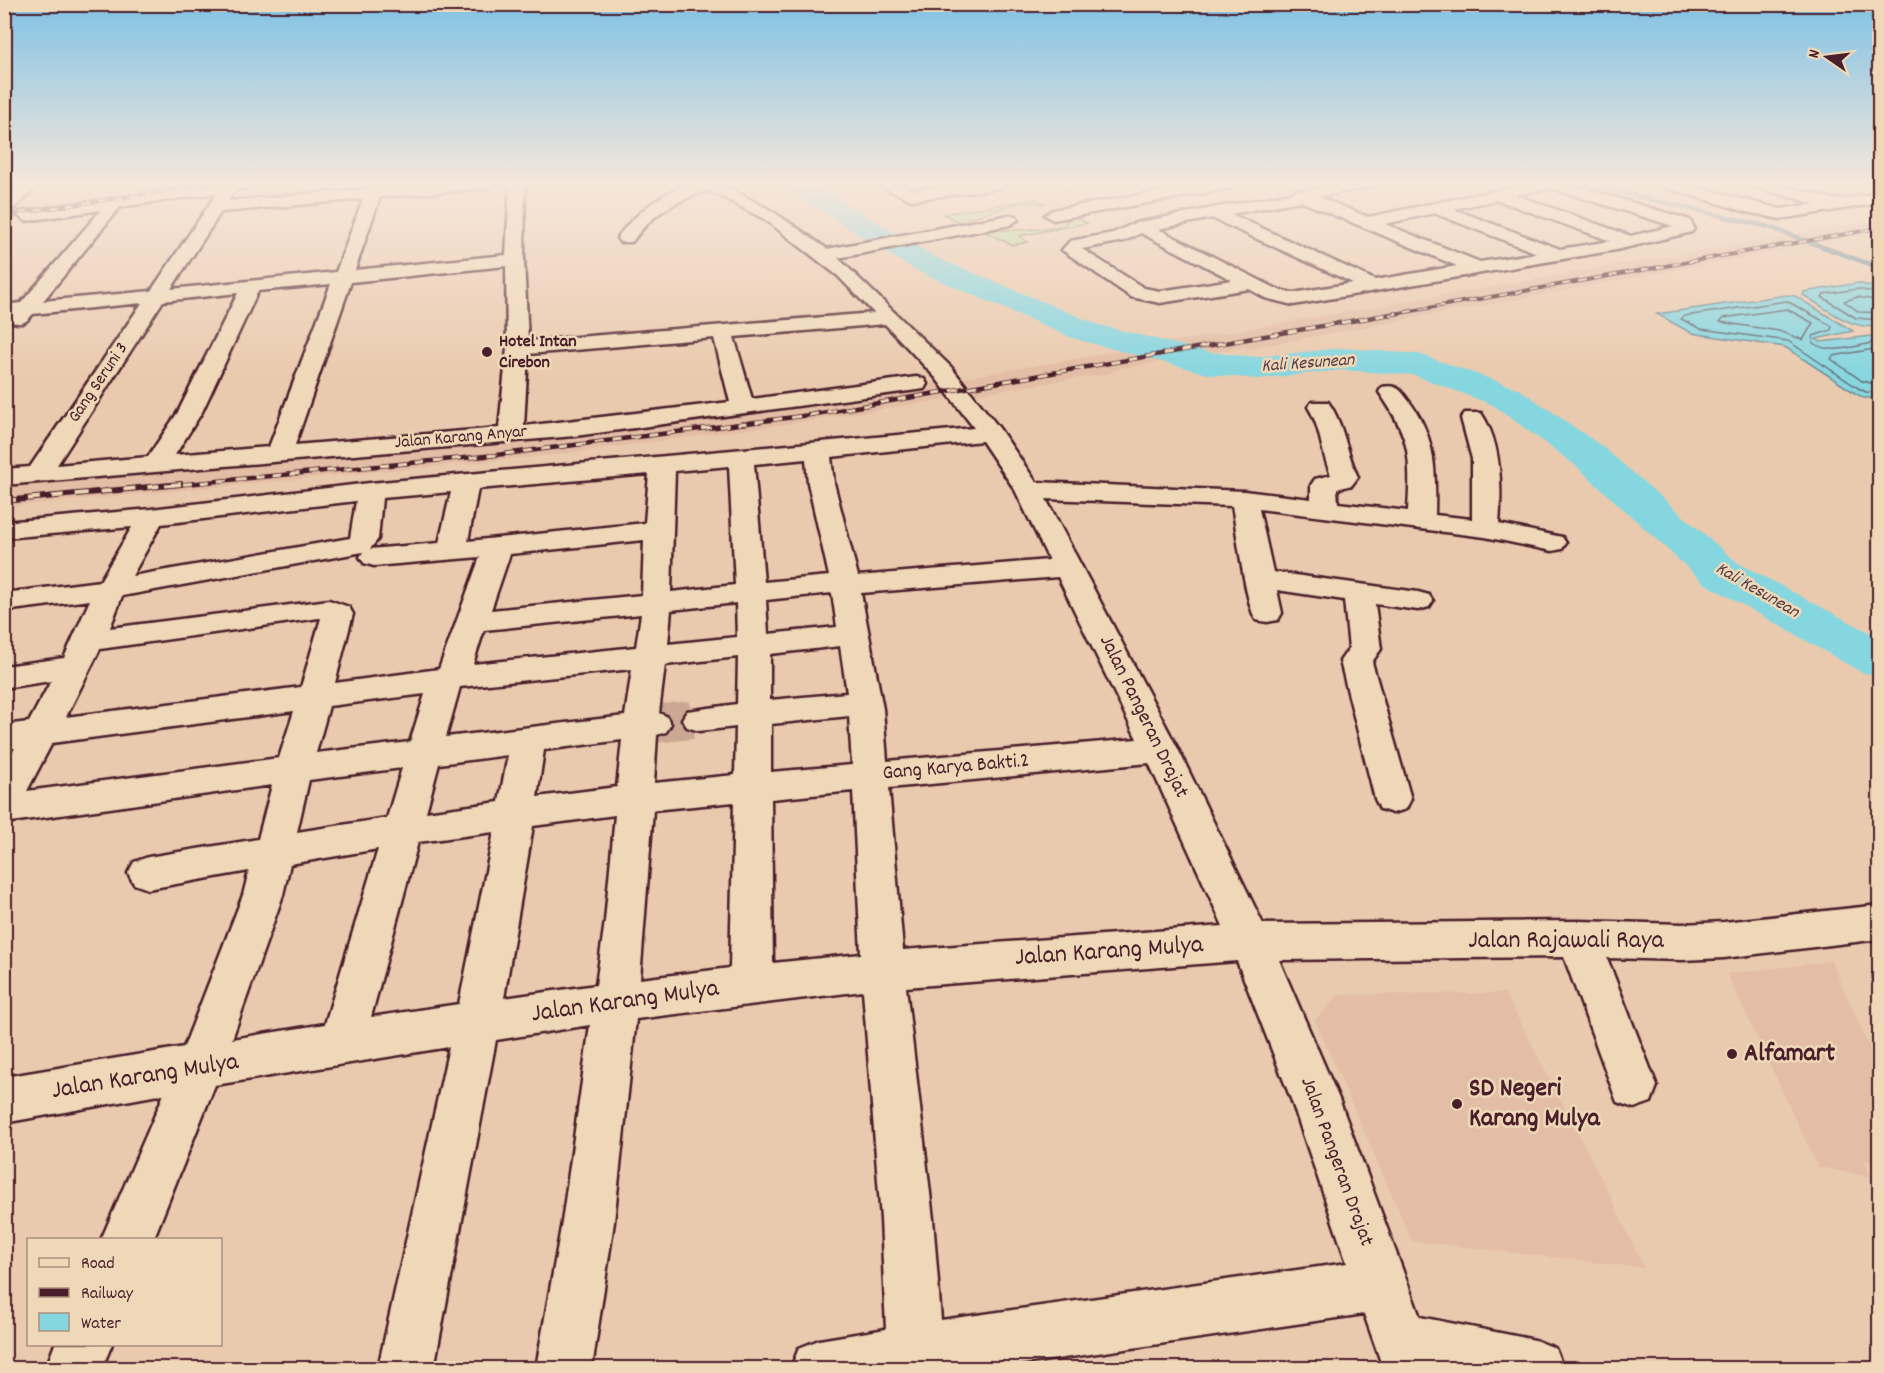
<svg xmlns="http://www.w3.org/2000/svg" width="1884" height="1373" viewBox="0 0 1884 1373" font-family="Dekko,sans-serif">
<rect width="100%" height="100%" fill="#eacaae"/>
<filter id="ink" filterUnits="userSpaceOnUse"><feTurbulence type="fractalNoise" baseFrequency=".0167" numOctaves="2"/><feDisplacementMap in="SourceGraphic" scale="12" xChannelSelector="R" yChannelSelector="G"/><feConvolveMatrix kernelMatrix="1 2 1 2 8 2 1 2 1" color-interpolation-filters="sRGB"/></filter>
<g filter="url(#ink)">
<g fill="#e3bda5">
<polygon points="185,183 251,183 5,218 4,209"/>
<polygon points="1088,183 1169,183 1053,204 1033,192"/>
<polygon points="1879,220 1879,231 1813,243 1815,245 1250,348 1243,347 1113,370 1110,373 802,422 554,455 5,507 5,485 363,453 806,405"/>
<polygon points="1831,961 1873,1055 1879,1056 1879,1163 1864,1160 1870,1177 1818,1167 1727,974"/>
<polygon points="1505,993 1607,1189 1644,1268 1412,1241 1315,1020 1339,995"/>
</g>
<g fill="#b6da95" stroke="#807c60" stroke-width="1.5">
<path d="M1036 199 1046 204C1009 199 999 212 968 218L967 223 963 224 943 214Z"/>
<polygon points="1076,217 1087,223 1019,236 1028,242 1012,245 985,232 975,231 1046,229 1064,225 1070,218"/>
</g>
<g fill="#86d6e0" stroke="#6e8d98" stroke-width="1.5">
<path d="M1859 283 1879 289V326C1852 331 1826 308 1803 295L1804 292Z"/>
<polygon points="1787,295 1795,296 1853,331 1816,339 1821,342 1879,335 1879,398 1864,398 1855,393 1785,347 1691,333 1657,314"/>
</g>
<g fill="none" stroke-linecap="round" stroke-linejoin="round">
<g stroke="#626873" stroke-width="1.5">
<polyline points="1880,294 1858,289 1824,294 1822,297 1856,318 1880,320"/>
<polyline points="1880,301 1858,297 1844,301 1859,312 1880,313"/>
<polygon points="1787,309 1813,323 1803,340 1779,331 1720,322 1723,318"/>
<path d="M1880 341C1859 345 1832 356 1813 343V336L1831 330 1832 326 1787 301 1684 316 1681 319 1701 329 1788 341 1858 388 1866 392 1880 393"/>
<polyline points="1880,348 1833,356 1831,359 1862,381 1880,385"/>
</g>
<g stroke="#6e8d98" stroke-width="4.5">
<polyline points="1581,183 1769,227 1880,268"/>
<polyline points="228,185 245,183"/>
<polyline points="9,217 30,214"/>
</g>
<polygon fill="#86d6e0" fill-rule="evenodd" points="782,183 812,183 935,257 1099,325 1208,352 1257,357 1342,348 1419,354 1519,389 1603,447 1738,563 1880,638 1880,677 1861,672 1704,583 1575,465 1493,405 1414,375 1342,370 1257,379 1208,374 1075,339 913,269 786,188"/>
<polyline stroke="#caa894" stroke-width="17" stroke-dasharray="17 9" stroke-linecap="butt" points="1278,186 1282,187"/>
<polyline stroke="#caa894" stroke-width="38" stroke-dasharray="38 20" stroke-linecap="butt" points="654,724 699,719"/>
<g stroke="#4a1f2b" stroke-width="5">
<g id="minor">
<polygon points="24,183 41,183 10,212 4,214 4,200"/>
<path d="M222 183 252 184 249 187 235 190 228 201 367 189 370 183H384L383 188 441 183H497L489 188 380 197 355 270 506 255 510 183H525L524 260 528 341 874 313 838 276 766 220 709 190C677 200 652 213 632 242H620L617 238C637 210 681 176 717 183 725 184 735 191 742 195 773 210 799 229 827 249L1010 215 1016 216 1018 220 1010 225 838 258 951 367 999 428 1036 482 1244 491 1311 499V485L1315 479 1331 475C1321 453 1321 427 1308 407L1312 402H1328C1344 424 1346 452 1358 477L1352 485 1337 489 1338 503 1408 511C1411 456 1411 438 1379 392L1382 387C1396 384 1400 389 1408 400 1436 435 1436 472 1435 515L1472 519V459L1461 418 1465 413H1481C1502 443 1502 488 1499 524L1562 537 1566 543 1562 549 1552 551 1485 537 1259 509 1273 572 1418 592 1429 595 1433 601 1429 607 1418 610 1375 604 1381 649 1372 662 1411 799 1406 809 1393 813 1380 809 1375 799 1340 661 1349 648 1344 600 1277 590 1282 613 1278 620 1267 622 1256 620C1245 602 1237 531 1232 506L1046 499 1178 749 1263 924 1579 921 1682 924 1724 922 1880 905V939L1724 958 1682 960 1607 958 1657 1086 1651 1102 1634 1108 1617 1102 1564 957 1279 960 1339 1099 1420 1317 1535 1340 1555 1348 1563 1368H1383L1364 1314 995 1368H791L799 1348 819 1340 886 1329 881 1219 863 991 636 1019 614 1222 592 1368H536L562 1222 590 1025 496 1040 434 1368H378L449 1047 215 1085 153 1240H101L164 1094 4 1123V1077L184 1047 243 895 249 871 148 889 134 884 128 873 134 862 148 857 258 839 272 785 4 823V766L15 748 4 749V725L29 722 51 681 4 688V666L64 658 90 600 4 611V593L100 581 132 527 4 538V522L151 509 370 483 974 428 935 377 885 324 734 337 752 399 916 377 924 379 927 384 924 389 575 436 4 485V469L30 467 142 303 33 314C26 322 23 325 12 322L10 316 4 317V305L21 303 101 210 26 221 18 216 20 212ZM217 193 151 291 43 301 120 207ZM363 199 336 272 171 289 221 212ZM506 266 507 348 499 428 295 445 351 282ZM331 284 269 447 175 455 202 412 258 291ZM238 293 178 412 148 457 57 465 163 301ZM714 338 730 402 524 426 528 354ZM982 441 1015 490 1049 560 858 576 834 483 831 457ZM806 459 808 483 829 576 764 582 754 464ZM729 466 735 585 671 592 675 471ZM649 474 645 523 468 541 478 489ZM451 492 439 543 370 549 378 539 382 498ZM356 501 350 538 132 576 161 524ZM644 540 642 595 491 610 510 554ZM363 552 360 557 364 563 374 566 480 557 439 669 335 683 353 614 349 607 329 600 110 628 122 596ZM1058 577 1137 739 887 761 883 709 861 593ZM832 593 837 627 768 634 766 600ZM736 603 737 637 668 644 671 610ZM641 614 636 647 473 664 484 630ZM319 618H321L301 687 66 717 100 649ZM840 646 847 693 770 700V654ZM738 657 737 704 687 711 682 719 687 727 699 731 736 727 735 775 654 783 657 735 666 732 671 724 666 716 659 713 665 665ZM632 669 625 716 446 737 460 687ZM425 694 410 742 316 753 329 706ZM294 711 279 758 27 791 52 743ZM849 716 852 765 771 772V724ZM622 740 617 787 537 797 544 750ZM508 755 499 802 426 812 439 764ZM1149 763 1223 926 903 950 889 788ZM402 768 387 818 297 832 309 780ZM853 791 861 954 773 963 771 799ZM734 802 730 968 640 979 653 810ZM615 815 605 921 596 985 504 998 533 826ZM494 832 459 1004 371 1017 418 842ZM378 849 325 1024 232 1039 283 895 290 864ZM1237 961 1291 1099 1347 1263 941 1320 933 1219 906 987Z"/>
<polygon points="873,183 894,183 913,190 969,183 1008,183 1000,188 912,200"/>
<polygon points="1207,183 1239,183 1231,188 1053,220 1045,215 1053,210"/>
<path d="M1345 183H1375L1372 186 1319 197 1368 217 1532 183H1567L1690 220 1694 228 1692 232 1616 250 1293 305 1265 298 1249 289 1160 303 1131 297 1062 250 1070 241 1113 233 1135 223 1291 193 1298 189 1303 191ZM1551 188 1673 226 1631 236 1515 195ZM1497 200 1611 241 1560 249 1453 209ZM1300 201 1457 266 1375 280 1231 214ZM1434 213 1537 253 1480 262 1385 224ZM1212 218 1353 283 1293 293 1279 290 1158 229ZM1141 233 1232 280 1160 291 1144 288 1082 249 1124 241Z"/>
<polygon points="1658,183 1681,183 1780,209 1815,204 1752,186 1750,183 1773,183 1837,200 1880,193 1880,203 1780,219 1747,212 1661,186"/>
<polygon points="55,1344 112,1344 102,1368 46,1368"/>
</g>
</g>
<use href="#minor" fill="#eed8b7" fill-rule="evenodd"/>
<g stroke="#4a1f2b" stroke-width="4">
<g id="rail-far2">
<polyline points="4,215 221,183"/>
<polyline points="1389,315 1880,228"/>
</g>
</g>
<g stroke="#4a1f2b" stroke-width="4.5">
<polyline id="rail-far1" points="165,486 496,455 810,415 1397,313"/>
</g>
<g stroke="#4a1f2b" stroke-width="6">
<polyline id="rail" points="4,501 181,484"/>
</g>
<use href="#rail-far2" stroke="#eed8b7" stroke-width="2" stroke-dasharray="8" stroke-linecap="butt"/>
<use href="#rail-far1" stroke="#eed8b7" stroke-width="3" stroke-dasharray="9" stroke-linecap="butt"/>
<use href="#rail" stroke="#eed8b7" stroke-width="4" stroke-dasharray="12" stroke-linecap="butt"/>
</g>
</g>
<linearGradient id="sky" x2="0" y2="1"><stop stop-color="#81c2e5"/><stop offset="0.49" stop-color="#f6e7db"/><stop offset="1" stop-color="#f6e7db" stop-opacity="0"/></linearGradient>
<rect width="1884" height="375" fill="url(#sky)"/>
<g fill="#4a1f2b" stroke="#eed8b7" stroke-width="2">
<circle cx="487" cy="352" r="6"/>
<circle cx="1732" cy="1054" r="6"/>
<circle cx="1457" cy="1104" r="6"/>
</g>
<g text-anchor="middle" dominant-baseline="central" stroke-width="5" stroke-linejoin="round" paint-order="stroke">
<g font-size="18" font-weight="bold" fill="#4a1f2b" stroke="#eed8b7" text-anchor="start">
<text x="499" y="342">Hotel Intan<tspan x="499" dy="21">Cirebon</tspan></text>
</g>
<g font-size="18" font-style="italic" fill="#533a46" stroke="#eed8b7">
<text transform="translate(1308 364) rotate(-4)">Kali Kesunean</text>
<text transform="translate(1757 591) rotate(30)">Kali Kesunean</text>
</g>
<g font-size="18" fill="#4a1f2b" stroke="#eed8b7">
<text transform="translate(99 383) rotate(-56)">Gang Seruni 3</text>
<text transform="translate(461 438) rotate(-5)">Jalan Karang Anyar</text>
</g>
<g font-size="21" fill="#4a1f2b" stroke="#eed8b7">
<text transform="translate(1143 717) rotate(64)">Jalan Pangeran Drajat</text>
<text transform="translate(956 768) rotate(-5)">Gang Karya Bakti.2</text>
<text transform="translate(1336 1162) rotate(70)">Jalan Pangeran Drajat</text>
</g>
<g font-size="26" fill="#4a1f2b" stroke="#eed8b7">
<text x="1566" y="941">Jalan Rajawali Raya</text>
<text transform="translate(1109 952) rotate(-4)">Jalan Karang Mulya</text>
<text transform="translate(625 1002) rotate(-8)">Jalan Karang Mulya</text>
<text transform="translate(145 1077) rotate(-9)">Jalan Karang Mulya</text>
</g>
<g font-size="26" font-weight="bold" fill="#4a1f2b" stroke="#eed8b7" text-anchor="start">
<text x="1744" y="1054">Alfamart</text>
<text x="1469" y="1089">SD Negeri<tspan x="1469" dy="30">Karang Mulya</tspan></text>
</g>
</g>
<rect width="1884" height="1373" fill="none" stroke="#eed8b7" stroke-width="24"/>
<rect x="12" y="12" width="1860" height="1349" fill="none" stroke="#4a1f2b" stroke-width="2" filter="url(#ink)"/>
<rect x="27" y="1238" width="195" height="108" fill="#eed8b7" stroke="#ac8e7f" stroke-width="1.5"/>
<rect x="39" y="1258" width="30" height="9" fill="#eed8b7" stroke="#ac8e7f" stroke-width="1.5"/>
<text x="81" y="1268" font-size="18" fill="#4a1f2b">Road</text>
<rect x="39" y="1288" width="30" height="9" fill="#4a1f2b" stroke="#ac8e7f" stroke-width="1.5"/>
<text x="81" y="1298" font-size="18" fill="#4a1f2b">Railway</text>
<rect x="39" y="1313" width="30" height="18" fill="#86d6e0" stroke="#ac8e7f" stroke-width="1.5"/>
<text x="81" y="1328" font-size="18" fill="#4a1f2b">Water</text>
<g transform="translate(1827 57) rotate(284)" stroke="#eed8b7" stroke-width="4.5" paint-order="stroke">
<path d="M0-4.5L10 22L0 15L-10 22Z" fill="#4a1f2b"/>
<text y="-9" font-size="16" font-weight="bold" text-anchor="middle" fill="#4a1f2b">N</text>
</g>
</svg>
